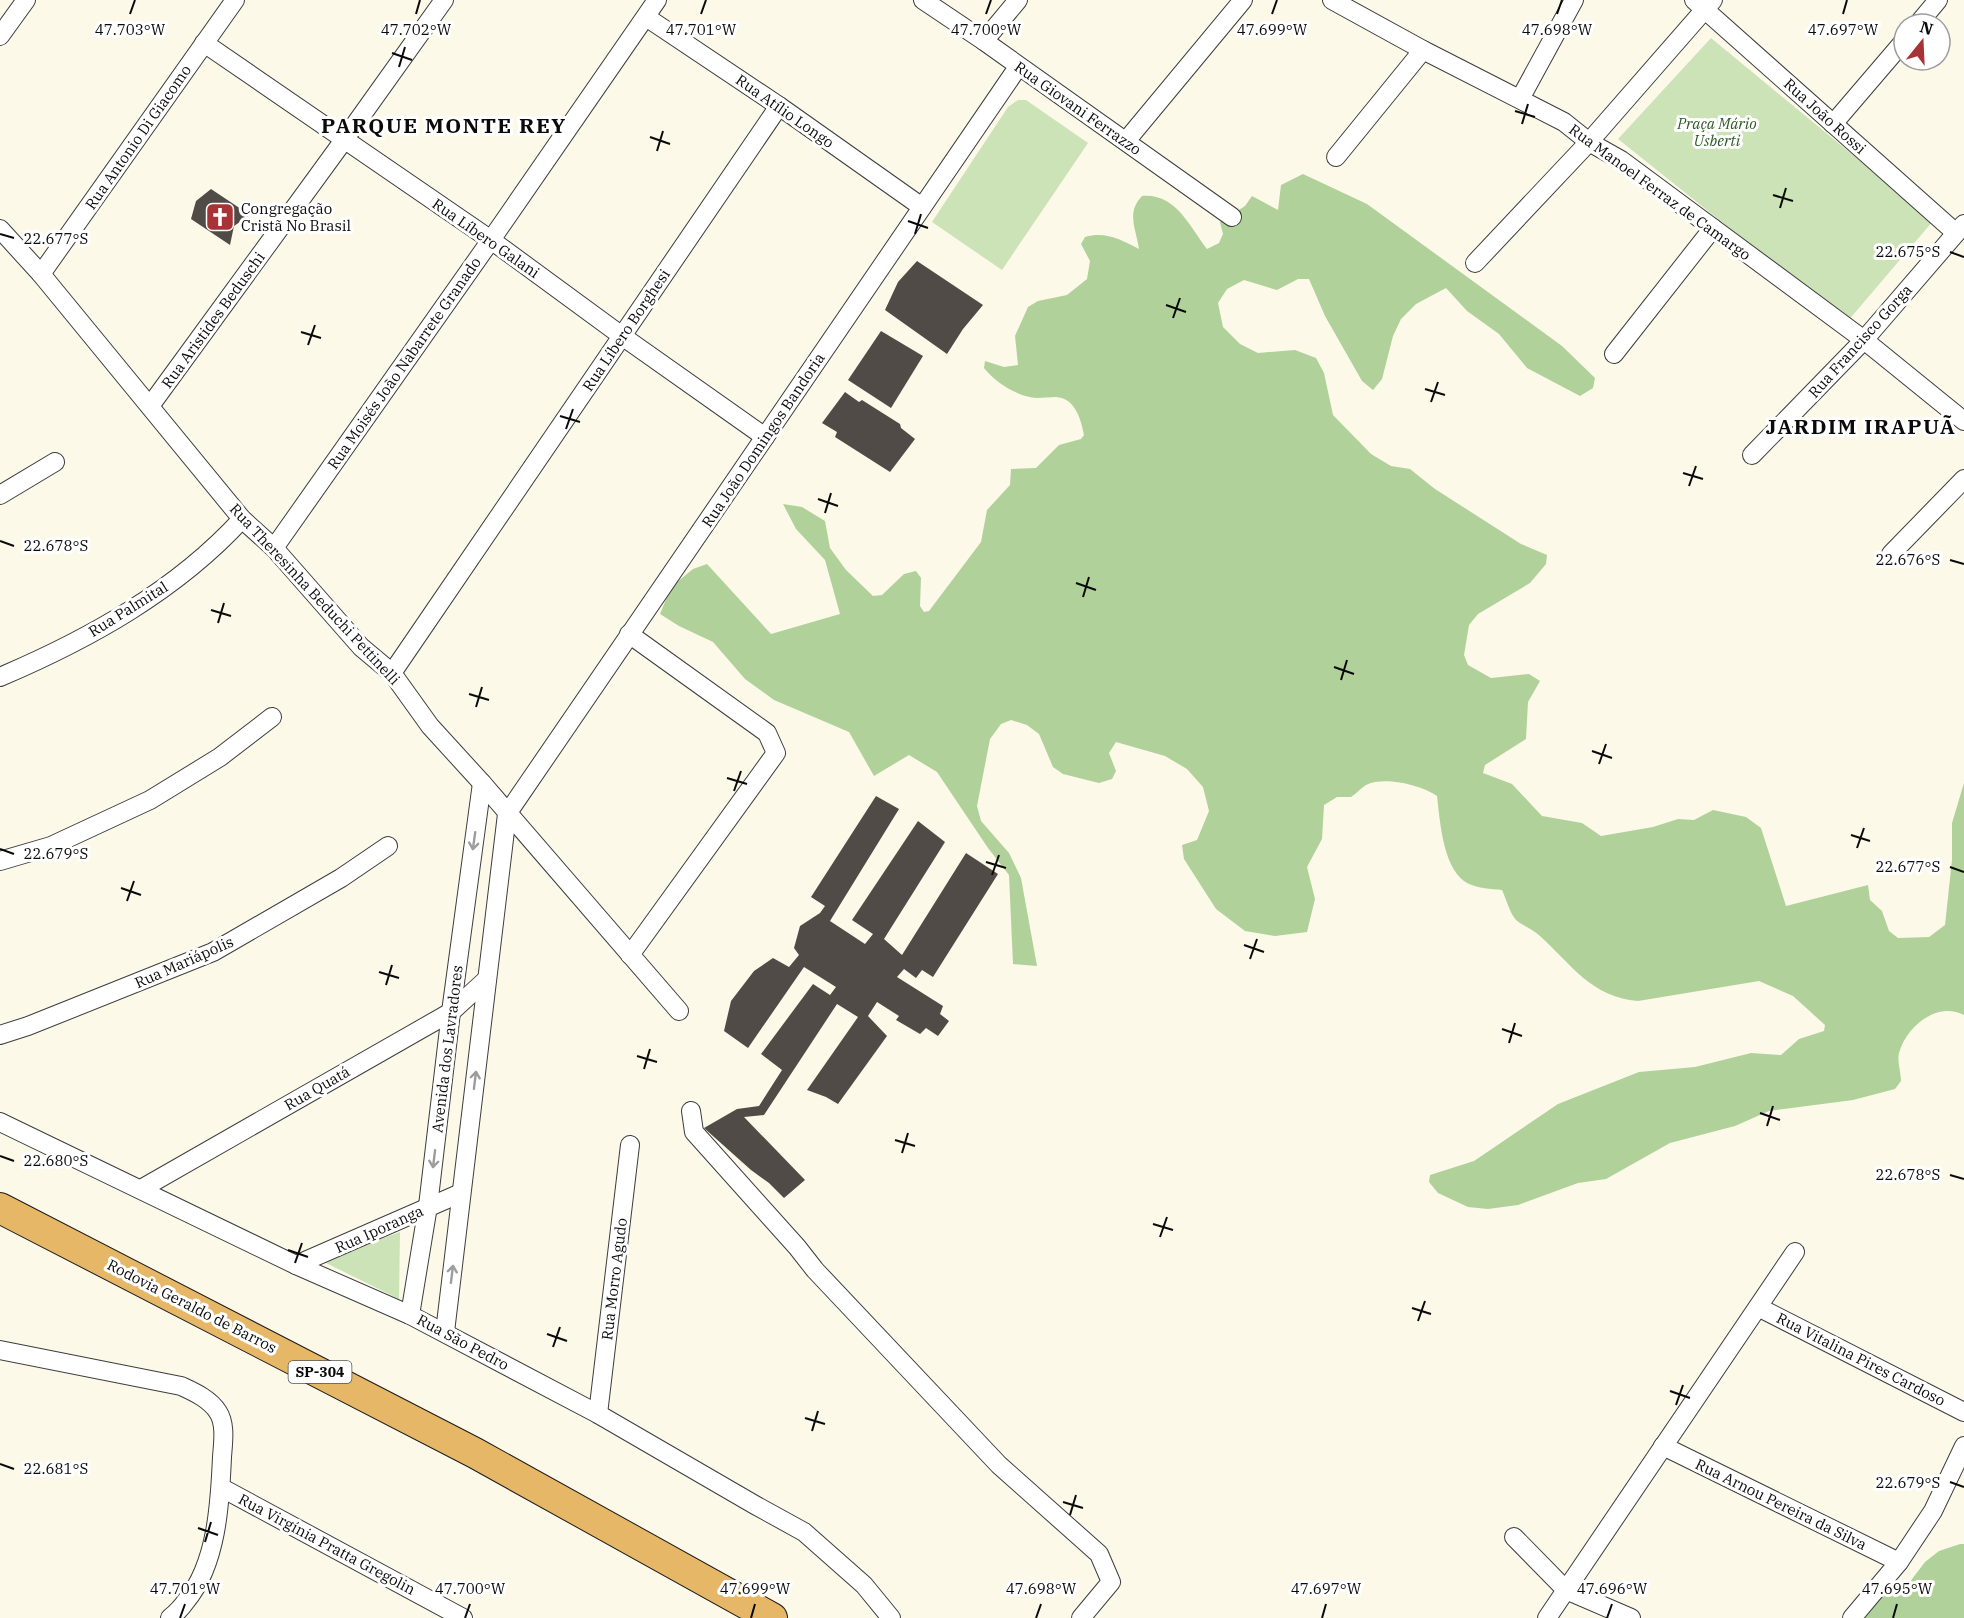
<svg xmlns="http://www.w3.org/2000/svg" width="1964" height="1618" viewBox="0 0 1964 1618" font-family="'IBM Plex Serif',serif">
<rect width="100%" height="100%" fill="#fcf9e9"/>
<g fill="#cce2b7">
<polygon points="1711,38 1933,221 1847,322 1618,139"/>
<polygon points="1018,100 1026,100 1088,143 1002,270 932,222 1008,107"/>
<polygon points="400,1232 399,1299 322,1261"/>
</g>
<g fill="#b0d199">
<path d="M1303 174 1367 204 1562 346 1595 378 1593 388 1580 396 1527 368 1499 334 1467 311 1446 288 1416 304 1401 319 1393 336 1382 379 1373 390 1362 381 1325 316 1309 279H1298L1277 290 1244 280 1227 289 1218 303 1223 327 1240 344 1258 353 1295 350 1316 358 1324 373 1333 415 1371 454 1391 466 1410 469 1435 489 1521 544 1547 555 1546 564 1530 583 1478 614 1469 625 1464 655 1468 665 1491 678 1529 674 1540 681 1528 702 1526 739 1485 765 1483 773 1512 784 1542 816 1582 823 1601 836 1653 827 1678 819 1694 820 1713 810 1746 817 1761 828 1786 906 1868 885 1870 900 1882 911 1889 931 1898 938 1929 937 1945 925 1952 860V823L1964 783V1015C1937 1001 1906 1027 1899 1053 1897 1061 1901 1073 1901 1081L1895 1089 1853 1100 1769 1111 1735 1126 1670 1143 1606 1179 1578 1183 1518 1205 1488 1209 1468 1207 1438 1193 1429 1182 1430 1175 1474 1161 1558 1104 1639 1072 1695 1067 1751 1053 1781 1055 1799 1039 1824 1031 1825 1025 1793 996 1759 981 1638 1001C1591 997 1572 965 1540 936 1533 929 1523 926 1516 920 1510 913 1506 899 1502 890 1491 889 1478 888 1469 884 1443 872 1440 821 1437 796 1421 785 1384 776 1366 785 1361 788 1356 794 1351 797H1337L1324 805 1322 839 1307 867 1315 899 1307 932 1275 936 1245 931 1216 909 1184 859 1182 845 1197 840 1209 811 1203 787 1187 769 1165 756 1116 742 1109 753 1116 771 1112 779 1099 783 1063 774 1053 767 1039 734 1027 725 1011 720 1001 724 990 739 977 806 981 821 1009 853 1021 878 1037 966 1013 964 1009 875 988 848 937 772 909 755 874 776 849 732 774 700 745 679 713 642 679 626 660 614 671 587 693 569 707 564 771 634 840 614 825 560 796 529 783 504 802 507 825 521 830 548 846 570 873 596 882 595 904 574 916 571 921 578 920 606 924 612 929 611 981 542 987 510 1010 485 1011 469 1036 468 1059 445 1081 439 1084 435C1081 419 1075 398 1056 397 1049 397 1043 398 1037 398 1018 397 996 383 984 368L985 361 1004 367 1018 365 1015 336 1028 307 1038 301 1067 295 1087 279 1090 261 1081 244 1085 237C1106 231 1121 240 1139 249 1136 228 1126 213 1142 196 1176 193 1189 226 1207 249L1219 243 1223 234 1220 222 1245 206 1252 196 1278 210 1281 185Z"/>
<polygon points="1960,1544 1964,1544 1964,1618 1856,1618 1880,1595 1906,1587 1925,1562 1939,1551"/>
</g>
<g fill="#514b47">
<polygon points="211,189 250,215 234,226 230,245 191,219 196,201"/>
<polygon points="917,261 983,305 963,329 947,354 885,310 898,282"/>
<polygon points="881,331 923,356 891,408 848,380"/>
<polygon points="845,392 859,402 862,400 900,424 901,428 915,439 890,472 835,437 837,432 822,423"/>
<polygon points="876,796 899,809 830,921 865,944 873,934 852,920 918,821 945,842 884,939 902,955 966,853 998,874 933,977 922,970 916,978 904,969 897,977 943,1006 940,1014 949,1021 938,1036 926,1028 920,1034 896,1020 899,1016 877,1002 868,1016 887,1036 838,1104 826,1097 807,1090 858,1017 837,1004 764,1115 744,1117 805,1180 784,1198 769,1183 751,1170 704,1128 737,1109 759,1106 782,1070 761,1054 813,984 830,995 836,987 804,967 748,1048 724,1031 731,1001 754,971 773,958 789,967 799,955 794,948 800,926 820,913 825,906 811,897"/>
</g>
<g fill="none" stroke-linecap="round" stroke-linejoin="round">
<g stroke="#3d3d3d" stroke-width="20">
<g id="minor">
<polyline points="923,0 984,41 1232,217"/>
<polyline points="1332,0 1423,50 1564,122 1589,142 1621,160 1864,340 1964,421"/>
<polyline points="1694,0 1956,233"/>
<polyline points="646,17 779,106 922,207"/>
<polyline points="1918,24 1938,0"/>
<polyline points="0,36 26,0"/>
<polyline points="984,41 1018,0"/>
<polyline points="204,43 491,240 622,336 765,437"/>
<polyline points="1520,99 1574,0"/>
<polyline points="1833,124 1904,41"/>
<polyline points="1126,141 1243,0"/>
<polyline points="1336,157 1423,50"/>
<polyline points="0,229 41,274 242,519 274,548 361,647 392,673 430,726 482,783 679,1011"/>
<polyline points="1475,263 1589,142 1713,0"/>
<polyline points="41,274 235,0"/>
<polyline points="1614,354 1713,228"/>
<polyline points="150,406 344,140 444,0"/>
<polyline points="1752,455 1864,340 1964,224"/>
<polyline points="0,495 55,462"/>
<polyline points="274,548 491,240 657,0"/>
<polyline points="1891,554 1964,479"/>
<polyline points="629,634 767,733 776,753 630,955"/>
<polyline points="392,673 779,106"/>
<path d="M0 677C89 639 176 591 242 519"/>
<polyline points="0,861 51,846 150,800 220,757 272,717"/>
<polyline points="0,1035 28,1026 213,952 341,878 388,846"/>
<polyline points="691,1111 694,1132 797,1247 815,1270 999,1465 1099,1554 1111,1582 1081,1618"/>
<polyline points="0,1122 296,1265 410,1315 598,1414 755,1505 804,1532 864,1585 891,1618"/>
<polyline points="141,1189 451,1012 487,979"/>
<polyline points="296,1265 461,1193"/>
<polyline points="1758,1307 1964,1412"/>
<polyline points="410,1315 428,1206 451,1012 482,783"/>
<polyline points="445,1332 507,814 1018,67"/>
<path d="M0 1350 181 1386C194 1392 210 1399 218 1412 226 1424 223 1443 222 1457 220 1503 217 1564 186 1601 182 1607 176 1613 170 1618"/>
<polyline points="598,1414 630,1145"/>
<polyline points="1663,1446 1899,1562"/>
<polyline points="222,1488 463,1618"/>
<polyline points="1514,1537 1566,1590 1631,1618"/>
<polyline points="1547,1618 1795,1252"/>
<polyline points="1852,1618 1899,1562 1933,1511 1964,1446"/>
</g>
</g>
<g stroke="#1b1b1b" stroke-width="32">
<polyline id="trunk" points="0,1208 475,1453 772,1618"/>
</g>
<use href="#minor" stroke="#fff" stroke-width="18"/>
<use href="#trunk" stroke="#e6b767" stroke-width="30"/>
</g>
<defs><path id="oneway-shaft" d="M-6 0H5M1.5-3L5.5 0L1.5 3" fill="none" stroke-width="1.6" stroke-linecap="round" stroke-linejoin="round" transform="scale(1.5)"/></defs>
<g stroke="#9d9d9d">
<use href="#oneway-shaft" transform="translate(474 841) rotate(98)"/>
<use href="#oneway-shaft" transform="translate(475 1080) rotate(-83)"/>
<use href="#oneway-shaft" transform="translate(434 1159) rotate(97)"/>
<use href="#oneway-shaft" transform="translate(452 1274) rotate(-83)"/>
</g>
<path fill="none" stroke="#0a0a0a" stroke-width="2" d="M130 14 135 0M416 14 420 0M701 14 706 0M986 14 991 0M1272 14 1277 0M1557 14 1562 0M1843 14 1847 0M392 53 412 60M399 67 405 47M1515 111 1535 117M1522 124 1528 104M650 137 670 144M657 151 663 131M1773 195 1793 201M1780 208 1786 188M908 221 928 228M0 234 14 238M915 234 921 214M1950 252 1964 257M1166 305 1186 312M1173 318 1180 298M301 332 321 338M308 345 315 325M1425 389 1445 395M1431 402 1438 382M560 416 580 422M566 429 573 409M1683 473 1703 479M1689 486 1696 466M818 499 838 506M825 513 831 493M0 541 14 546M1950 560 1964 564M1076 583 1096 590M1083 597 1089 577M211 610 231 616M218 623 224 603M1334 667 1354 674M1341 680 1347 660M469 694 489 700M476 707 482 687M1592 751 1612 758M1599 764 1606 744M727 778 747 784M734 791 741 771M1851 835 1870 841M1857 848 1864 828M0 849 14 854M986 862 1006 868M1950 867 1964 872M992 875 999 855M121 888 141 895M127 901 134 881M1244 945 1264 952M1250 959 1257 939M379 972 399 978M386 985 392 965M1502 1029 1522 1036M1509 1043 1515 1023M637 1056 657 1062M644 1069 650 1049M1760 1113 1780 1120M1767 1126 1773 1106M895 1140 915 1146M902 1153 908 1133M0 1156 14 1161M1950 1175 1964 1179M1153 1224 1173 1230M1160 1237 1167 1217M288 1250 308 1257M295 1263 302 1243M1412 1308 1431 1314M1418 1321 1425 1301M547 1334 567 1341M553 1347 560 1327M1670 1391 1690 1398M1676 1405 1683 1385M805 1418 825 1424M812 1431 818 1411M0 1464 14 1469M1950 1482 1964 1487M1063 1502 1083 1508M1070 1515 1076 1495M198 1528 218 1535M205 1542 211 1522M180 1618 185 1604M465 1618 470 1604M751 1618 755 1604M1036 1618 1041 1604M1322 1618 1326 1604M1607 1618 1612 1604M1893 1618 1897 1604"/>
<defs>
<g id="church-square" transform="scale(1.5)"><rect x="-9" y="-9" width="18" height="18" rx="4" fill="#a83336" stroke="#fff"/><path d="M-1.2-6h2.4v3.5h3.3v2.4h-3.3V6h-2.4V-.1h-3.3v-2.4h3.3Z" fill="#fff"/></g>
</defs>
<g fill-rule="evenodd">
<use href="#church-square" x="220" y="217"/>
</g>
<g text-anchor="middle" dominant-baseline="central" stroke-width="6" stroke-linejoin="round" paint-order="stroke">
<rect fill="#fff" stroke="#545454" stroke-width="1.5" x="288.5" y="1361" width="63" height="22" rx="4.5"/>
<g font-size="14" font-weight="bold" fill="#0a0a0a">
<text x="320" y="1372">SP-304</text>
</g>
<g font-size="15" fill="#0a0a0a" stroke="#fff">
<text transform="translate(1078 108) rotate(35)">Rua Giovani Ferrazzo</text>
<text transform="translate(785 111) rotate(35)">Rua Atílio Longo</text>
<text transform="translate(1825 116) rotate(42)">Rua João Rossi</text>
<text transform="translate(138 137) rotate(-55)">Rua Antonio Di Giacomo</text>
<text transform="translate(1660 192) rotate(36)">Rua Manoel Ferraz de Camargo</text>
<text transform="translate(486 238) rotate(35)">Rua Líbero Galani</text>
<text transform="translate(213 320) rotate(-54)">Rua Aristides Beduschi</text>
<text transform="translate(626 330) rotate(-56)">Rua Líbero Borghesi</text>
<text transform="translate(1860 341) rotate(-48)">Rua Francisco Gorga</text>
<text transform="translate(404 363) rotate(-55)">Rua Moisés João Nabarrete Granado</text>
<text transform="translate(763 440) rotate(-56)">Rua João Domingos Bandoria</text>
<text transform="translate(315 594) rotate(47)">Rua Theresinha Beduchi Pettinelli</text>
<text transform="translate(128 609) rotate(-32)">Rua Palmital</text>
<text transform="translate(184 962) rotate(-24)">Rua Mariápolis</text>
<text transform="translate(447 1049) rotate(-83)">Avenida dos Lavradores</text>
<text transform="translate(317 1088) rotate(-30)">Rua Quatá</text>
<text transform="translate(379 1229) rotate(-24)">Rua Iporanga</text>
<text transform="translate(614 1279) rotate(-83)">Rua Morro Agudo</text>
<text transform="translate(192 1306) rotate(27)">Rodovia Geraldo de Barros</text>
<text transform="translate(463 1342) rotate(28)">Rua São Pedro</text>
<text transform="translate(1861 1359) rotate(27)">Rua Vitalina Pires Cardoso</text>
<text transform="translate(1781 1504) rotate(26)">Rua Arnou Pereira da Silva</text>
<text transform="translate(327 1544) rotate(28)">Rua Virgínia Pratta Gregolin</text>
</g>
<g font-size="15" font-style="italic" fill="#2c5823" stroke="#fff">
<text x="1717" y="123">Praça Mário<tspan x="1717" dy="17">Usberti</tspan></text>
</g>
<g font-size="15" fill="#0a0a0a" stroke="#fff" text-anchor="start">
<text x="241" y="208">Congregação<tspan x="241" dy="17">Cristã No Brasil</tspan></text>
</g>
<g font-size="21" font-weight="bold" letter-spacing="1.5" fill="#0a0a0a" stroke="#fff">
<text x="444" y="125">PARQUE MONTE REY</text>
<text x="1861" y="426">JARDIM IRAPUÃ</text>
</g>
</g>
<g font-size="15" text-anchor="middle" fill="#0a0a0a" stroke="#fff" stroke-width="6" stroke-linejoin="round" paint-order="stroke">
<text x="130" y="35">47.703°W</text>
<text x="416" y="35">47.702°W</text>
<text x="701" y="35">47.701°W</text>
<text x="986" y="35">47.700°W</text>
<text x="1272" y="35">47.699°W</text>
<text x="1557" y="35">47.698°W</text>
<text x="1843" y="35">47.697°W</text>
<text x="56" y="244">22.677°S</text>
<text x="1908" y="257">22.675°S</text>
<text x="56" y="551">22.678°S</text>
<text x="1908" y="565">22.676°S</text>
<text x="56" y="859">22.679°S</text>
<text x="1908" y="872">22.677°S</text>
<text x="56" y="1166">22.680°S</text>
<text x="1908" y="1180">22.678°S</text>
<text x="56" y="1474">22.681°S</text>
<text x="1908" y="1488">22.679°S</text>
<text x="185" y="1594">47.701°W</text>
<text x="470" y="1594">47.700°W</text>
<text x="755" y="1594">47.699°W</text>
<text x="1041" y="1594">47.698°W</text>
<text x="1326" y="1594">47.697°W</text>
<text x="1612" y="1594">47.696°W</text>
<text x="1897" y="1594">47.695°W</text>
</g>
<g transform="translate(1922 42) rotate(18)"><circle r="28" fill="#ffffff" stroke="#9d9d9d" stroke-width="1.5"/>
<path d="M0-4.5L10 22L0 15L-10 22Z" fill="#a83336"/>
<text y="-9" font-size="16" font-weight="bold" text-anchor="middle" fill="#0a0a0a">N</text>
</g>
</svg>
